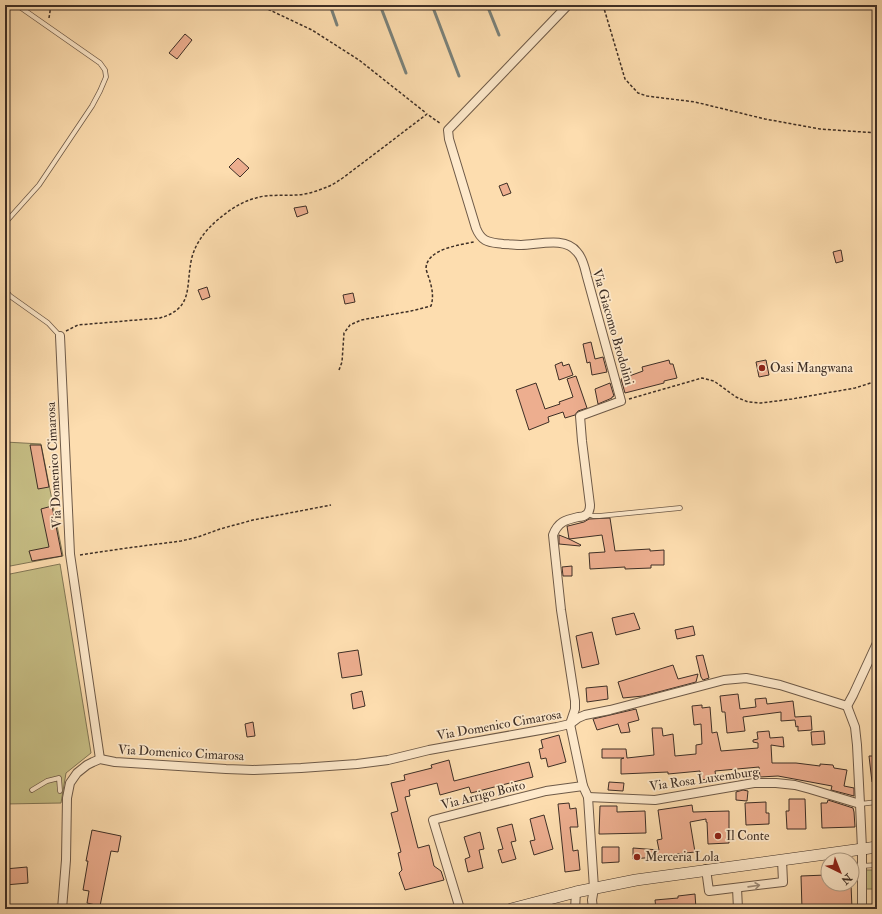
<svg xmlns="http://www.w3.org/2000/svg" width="882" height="914" viewBox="0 0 882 914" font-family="'IM FELL Double Pica',serif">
<rect width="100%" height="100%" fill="#fdddaf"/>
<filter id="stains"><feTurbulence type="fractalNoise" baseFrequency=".005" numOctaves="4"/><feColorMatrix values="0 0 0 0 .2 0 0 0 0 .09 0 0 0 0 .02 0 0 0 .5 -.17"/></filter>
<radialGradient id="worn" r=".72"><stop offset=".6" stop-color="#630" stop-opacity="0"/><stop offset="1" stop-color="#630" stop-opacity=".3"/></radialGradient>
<g fill="#c7bf86" stroke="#827756">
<polygon points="5,442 41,444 63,556 5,567"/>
<polygon points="60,564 91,753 66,773 61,803 5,804 5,575"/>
<polygon points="864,870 877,870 877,889 865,889"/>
</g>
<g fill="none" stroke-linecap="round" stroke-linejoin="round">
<g stroke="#7a827b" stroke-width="3">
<polyline points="330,5 337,25"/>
<polyline points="380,5 406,73"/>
<polyline points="432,5 459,76"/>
<polyline points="487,5 499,35"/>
</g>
</g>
<g fill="#edae8f" stroke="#3e2f26">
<polygon points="185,34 192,40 177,59 169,53"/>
<polygon points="238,158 249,168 240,177 229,167"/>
<polygon points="507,183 511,193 503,196 499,186"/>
<polygon points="306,206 308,213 297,217 294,208"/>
<polygon points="841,250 843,261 836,263 833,252"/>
<polygon points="207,287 210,297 202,300 198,290"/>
<polygon points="353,293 355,302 345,304 343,295"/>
<polygon points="591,342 595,359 603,357 607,372 592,375 590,362 587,363 583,344"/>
<polygon points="669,360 670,364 673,364 677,378 664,381 664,383 625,393 621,379 643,371 642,367"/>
<polygon points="766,360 769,375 759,377 756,362"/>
<polygon points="562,362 563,366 569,364 573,375 559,380 555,365"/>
<polygon points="576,376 587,408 578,411 575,415 565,418 563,412 548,417 549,422 529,430 516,390 536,383 545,409 560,404 559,402 573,397 567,379"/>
<polygon points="610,383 614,396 612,397 612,398 598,404 595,389"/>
<polygon points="30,445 41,445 49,487 38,489"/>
<polygon points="52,506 62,556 32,561 29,551 49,547 41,509"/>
<polygon points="610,518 615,551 650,549 650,551 664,550 664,565 651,565 651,568 625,569 625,567 590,569 589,553 605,552 602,535 569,539 581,545 580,546 559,544 559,535 569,539 567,526 568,526 584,522 589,519"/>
<polygon points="572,566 572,576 563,576 562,567"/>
<polygon points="634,613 640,629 616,635 612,618"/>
<polygon points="693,626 695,635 677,639 675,630"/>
<polygon points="592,632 599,664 582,668 576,636"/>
<polygon points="358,650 362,675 342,678 338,653"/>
<polygon points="703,655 709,678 703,680 701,677 696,656"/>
<polygon points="673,665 678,679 698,674 696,682 643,696 623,698 618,682"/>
<polygon points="607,686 608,699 587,702 586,688"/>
<polygon points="362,691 365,706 353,709 351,694"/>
<polygon points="738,694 740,709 756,707 755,699 766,698 767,704 793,701 795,717 811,716 812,730 798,731 798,726 796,727 795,720 781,721 781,712 743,717 745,731 727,733 725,712 722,712 720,696"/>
<polygon points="702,705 702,708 710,707 712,733 717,732 721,751 758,748 758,743 753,742 753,740 758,739 757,732 769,731 770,738 783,737 784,747 771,745 772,763 796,763 820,766 820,764 833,765 834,768 847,770 844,786 854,788 854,796 831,790 832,786 778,776 760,777 759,767 715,771 716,778 701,780 700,771 668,774 668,772 621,774 621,759 624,758 602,758 602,749 626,749 627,758 654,755 652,728 662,728 663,736 673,734 675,756 696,754 696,745 702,744 701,724 694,725 692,706"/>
<polygon points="636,709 639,720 628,723 630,732 621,733 618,724 597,730 593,719"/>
<polygon points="253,722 255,736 247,737 245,724"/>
<polygon points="824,731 825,744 812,745 811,732"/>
<polygon points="559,735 566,762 548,767 546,758 541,759 539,749 543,748 541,740"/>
<polygon points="869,756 877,756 877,782 872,782"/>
<polygon points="449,760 454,781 529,762 533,777 471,793 469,787 440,795 437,783 409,790 410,796 405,797 418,848 429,845 434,866 441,871 444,880 405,890 399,873 402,870 398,853 401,852 391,813 398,811 391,783 405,780 404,775 432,768 431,765"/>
<polygon points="609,782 624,783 623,791 608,790"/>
<polygon points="743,790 748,791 747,801 736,800 736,792"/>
<polygon points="789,799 805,799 806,829 787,829 786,811 789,811"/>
<polygon points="828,800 853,808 854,812 855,827 822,828 821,803 827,803"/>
<polygon points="766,802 766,813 769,813 769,824 746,825 745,803"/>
<polygon points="569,803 570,809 576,808 578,827 570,827 573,851 578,850 580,870 565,872 558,804"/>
<polygon points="692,805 693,812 729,811 729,843 708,844 707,822 706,822 706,819 690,822 695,852 677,854 677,855 633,859 633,848 659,850 657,840 662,839 658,810"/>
<polygon points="600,806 617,806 617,812 645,811 646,833 602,834 599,834"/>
<polygon points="544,815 553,849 534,855 530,841 535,840 530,819"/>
<polygon points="512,824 516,841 511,842 516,859 502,863 498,850 503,849 497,828"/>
<polygon points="92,830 121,836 118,852 111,851 100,906 87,903 89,891 83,890 88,861 86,861"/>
<polygon points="480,832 484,849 479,850 483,868 468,872 465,859 470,857 464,837"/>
<polygon points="602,847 619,847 619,862 602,863"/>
<polygon points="27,867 28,883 5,885 5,869"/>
<polygon points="826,875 826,884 851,884 852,909 838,909 838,905 817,906 817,909 802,909 801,876"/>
<polygon points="695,894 696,909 656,909 655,900 678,898 678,896"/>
</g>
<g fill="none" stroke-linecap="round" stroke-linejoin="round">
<g stroke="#6e5a48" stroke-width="5.5">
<g id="service">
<polyline points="5,223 39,185 92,106 100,91 106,77 105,70 100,63 17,5"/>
<polyline points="5,290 10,296 48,323 60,336"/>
<polyline points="588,514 593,516 599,516 680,508"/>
<polyline points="32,790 47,781 59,778 60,791"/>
<polyline points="860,804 877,802 876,788 877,788"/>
<polyline points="861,866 877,865"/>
</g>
</g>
<g stroke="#6e5a48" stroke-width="10">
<g id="minor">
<path d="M568 5 448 130 449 139 476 228C478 233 480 237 485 240 490 243 497 243 503 244 509 244 515 245 521 245 538 245 565 236 577 252 583 258 585 269 587 277L621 401 580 416 582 441 590 505C590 508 589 512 587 514 585 516 581 517 578 517 565 520 558 522 553 535L561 610 575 701V709L570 724 583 786 588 797 594 888 592 900 593 909"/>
<polyline points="60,336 70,554 100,759"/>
<polyline points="847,706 855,727 857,745 860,804"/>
<polyline points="588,797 655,800 754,783 776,783 795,785 810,789 860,804 862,849 862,909"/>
<polyline points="706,869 709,891 783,882 782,860"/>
<polyline points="737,888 738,909"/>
<polyline points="62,909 66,860 67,798 70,783 77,773 87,765 93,762 100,759 115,762 226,769 253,770 301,768 357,764 388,760 429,750 557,727 570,724 578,718 585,715 610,710 724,680 746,678 780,685 847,706 853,695 877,643"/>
<polyline points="460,909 433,820 546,791 583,786"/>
<polyline points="575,909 576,892"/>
</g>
</g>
<g stroke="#3e2f26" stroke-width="12">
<polyline id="secondary" points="511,909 576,892 636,880 877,847"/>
</g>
<g stroke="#3e2f26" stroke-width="1.5" stroke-dasharray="3 2" stroke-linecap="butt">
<polyline points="259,5 312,30 359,60 426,113"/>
<polyline points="603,5 625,79 638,93 647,96 695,102 765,119 820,129 877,133"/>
<polyline points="49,18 51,5"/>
<path d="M66 331 78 325 160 318C195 308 185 285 192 257 195 246 202 235 210 227 222 215 239 202 256 198 268 194 282 196 295 195 306 195 317 191 327 187 338 183 354 169 364 162 385 146 406 130 427 114L441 124"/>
<path d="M339 370 342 362 344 333 350 325 361 320 411 311 431 306C434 296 432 288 429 278 428 276 427 272 426 269 426 249 459 245 474 242"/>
<polyline points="629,399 702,378 714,381 736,397 748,402 761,403 792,399 855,388 877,381"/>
<polyline points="80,555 127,548 181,541 198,537 220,529 253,520 331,505"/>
</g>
<use href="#service" stroke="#fee9cb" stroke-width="4"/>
<use href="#minor" stroke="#fee9cb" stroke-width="8"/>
<use href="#secondary" stroke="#fee9cb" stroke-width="11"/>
</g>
<defs><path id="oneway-shaft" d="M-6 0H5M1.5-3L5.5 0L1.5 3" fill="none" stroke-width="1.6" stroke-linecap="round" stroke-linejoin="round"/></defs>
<use stroke="#9e8c78" href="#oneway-shaft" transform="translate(754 886) rotate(-8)"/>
<g fill="#8f2418" stroke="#fee9cb" stroke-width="1.5">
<circle cx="762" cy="368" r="4"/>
<circle cx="718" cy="836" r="4"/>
<circle cx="637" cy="857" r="4"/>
</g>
<g text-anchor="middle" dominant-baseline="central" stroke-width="3.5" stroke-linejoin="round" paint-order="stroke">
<g font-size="13" fill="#3e2f26" stroke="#fee9cb">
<text transform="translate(613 327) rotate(74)">Via Giacomo Brodolini</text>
<text transform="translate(54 465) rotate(-93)">Via Domenico Cimarosa</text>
<text transform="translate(499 725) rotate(-10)">Via Domenico Cimarosa</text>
<text transform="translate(181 753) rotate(3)">Via Domenico Cimarosa</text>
<text transform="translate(704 779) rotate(-8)">Via Rosa Luxemburg</text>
<text transform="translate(483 795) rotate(-14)">Via Arrigo Boito</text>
</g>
<g font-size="13" fill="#3e2f26" stroke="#fee9cb" text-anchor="start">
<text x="770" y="368">Oasi Mangwana</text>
<text x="726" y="836">Il Conte</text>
<text x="645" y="857">Merceria Lola</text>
</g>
</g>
<rect width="882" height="914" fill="none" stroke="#fdddaf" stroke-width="20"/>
<rect x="6" y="6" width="870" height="902" fill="none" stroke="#3e2f26" stroke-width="2"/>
<rect x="10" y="10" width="862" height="894" fill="none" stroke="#3e2f26"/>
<g transform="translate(840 872) rotate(137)"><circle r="19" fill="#fee9cb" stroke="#b19f89"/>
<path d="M0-3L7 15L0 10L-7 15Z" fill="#8f2418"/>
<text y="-6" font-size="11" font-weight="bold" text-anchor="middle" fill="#3e2f26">N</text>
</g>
<rect width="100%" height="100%" filter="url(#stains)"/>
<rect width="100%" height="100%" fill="url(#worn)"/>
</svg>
